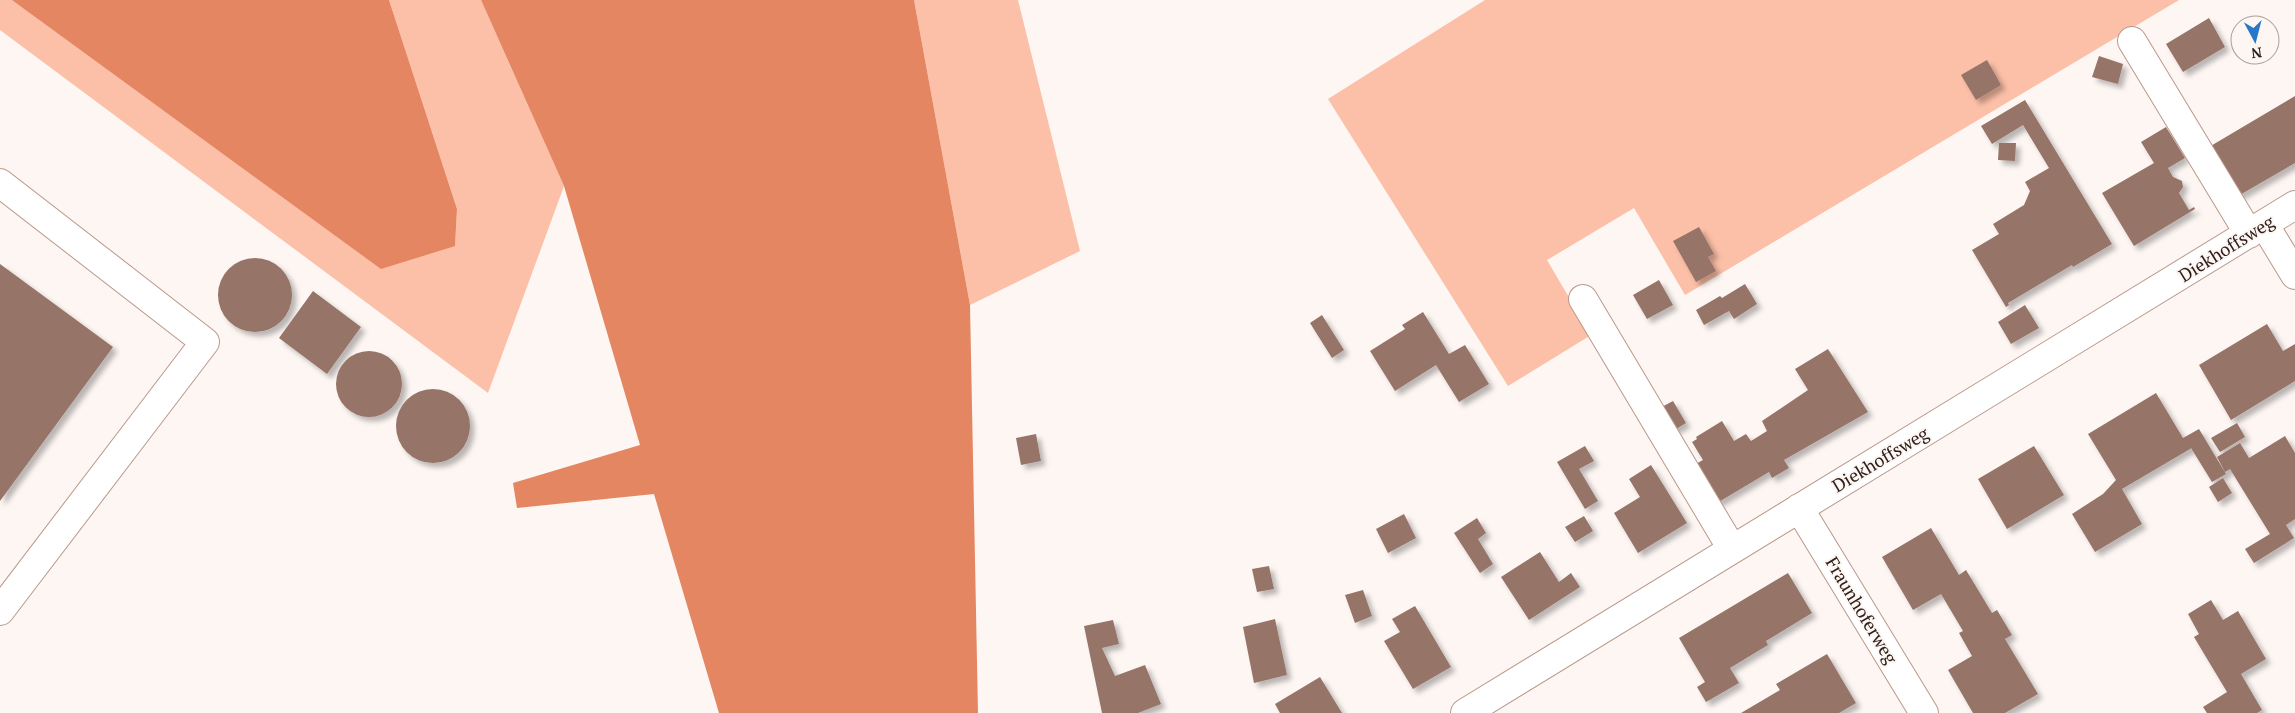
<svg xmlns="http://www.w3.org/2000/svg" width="2295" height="713" font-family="'PT Serif',serif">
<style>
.green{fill:#fcbfa7}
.water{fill:#e38661}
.building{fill:#967468;filter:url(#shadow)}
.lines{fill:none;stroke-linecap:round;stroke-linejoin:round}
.minor-casing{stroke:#bb988b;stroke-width:30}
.minor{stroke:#fff;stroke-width:28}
.labels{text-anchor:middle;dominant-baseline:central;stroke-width:4;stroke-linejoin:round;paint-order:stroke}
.street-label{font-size:18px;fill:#2e201b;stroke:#fdf6f3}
</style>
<defs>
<filter id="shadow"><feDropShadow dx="4.5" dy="4.5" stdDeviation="2.5" flood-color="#0004"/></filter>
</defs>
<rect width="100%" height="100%" fill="#fdf6f3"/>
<!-- green -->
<path class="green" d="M0,0H12L455,246L457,209L389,0H481L564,186L488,393L0,30Z
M914,0H1018L1080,251L970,305Z
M1485,0H2179L1685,295L1634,208L1547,260L1591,335L1508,386L1328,99Z"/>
<!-- water -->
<path class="water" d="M12,0H389L457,209L455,246L381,269Z
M481,0H914L970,305L978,713H719L654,494L517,508L513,483L640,445L564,186Z"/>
<!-- building -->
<path class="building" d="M2209,18L2225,47L2183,72L2166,44Z
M2099,56L2123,64L2118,84L2092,77Z
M1987,60L2001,85L1976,100L1961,75Z
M2295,96V163L2238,196L2209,147Z
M2025,100L2112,244L2073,267L2072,265L2008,303L2009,305L2006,307L1972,250L1999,234L1993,224L2024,205L2030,191L2025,182L2049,168L2023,125L1992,144L1981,126Z
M2166,127L2185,158L2168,168L2173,177L2182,181L2183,187L2179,193L2189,210L2194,207L2195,209L2134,246L2102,193L2154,163L2141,142Z
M1999,143H2016L2015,161L1998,160Z
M1699,227L1714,254L1708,257L1716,271L1696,282L1673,241Z
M218 295a37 37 0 1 1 74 0a37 37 0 1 1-74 0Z
M0,264L113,347L0,501Z
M1659,280L1673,305L1647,319L1633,295Z
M1745,284L1757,304L1734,319L1729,311L1704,325L1696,310L1720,296L1722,298Z
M313,291L361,327L327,374L279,338Z
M2025,305L2039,328L2011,344L1998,322Z
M1423,312L1449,354L1465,345L1489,384L1459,402L1436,365L1395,391L1370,351L1405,329L1402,325Z
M1322,315L1344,350L1332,358L1310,323Z
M2267,324L2283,351L2295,344V381L2231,420L2199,365Z
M1828,349L1868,412L1784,460L1789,468L1772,478L1769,472L1717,503L1694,465L1703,460L1692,442L1697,439L1696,437L1722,421L1734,441L1746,434L1751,441L1767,431L1762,421L1808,390L1795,369Z
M336 384a33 33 0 1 1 66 0a33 33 0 1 1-66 0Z
M396 426a37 37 0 1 1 74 0a37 37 0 1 1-74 0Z
M2156,393L2183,438L2199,429L2226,474L2212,482L2191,448L2190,449L2122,489L2142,524L2095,552L2072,514L2103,494L2116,480L2088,434Z
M1673,401L1686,423L1671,432L1658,409Z
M2237,423L2245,437L2220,452L2211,438Z
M1036,434L1041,461L1021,465L1016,438Z
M2285,436L2295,453V519L2286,525L2294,538L2254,563L2245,549L2270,534L2230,469L2225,472L2217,457L2240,443L2249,458Z
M1585,446L1594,461L1579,469L1598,501L1585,509L1557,462Z
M2034,446L2064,495L2007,529L1978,479Z
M1651,465L1687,523L1638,553L1614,513L1640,497L1629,479Z
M2223,478L2232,493L2218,502L2209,487Z
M1404,514L1416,538L1388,553L1376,529Z
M1584,516L1593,531L1575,542L1565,527Z
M1477,518L1486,533L1478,539L1493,564L1480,573L1454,533Z
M1931,528L1959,575L1966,570L1992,613L1997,610L2012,635L2005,639L2038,694L2005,713H1973L1948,670L1972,656L1959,633L1963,631L1941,594L1913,610L1882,557Z
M1540,552L1559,582L1571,573L1580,587L1529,620L1501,577Z
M1269,566L1274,589L1257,592L1252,569Z
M1788,573L1812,613L1766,641L1768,645L1730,668L1739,683L1706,702L1697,687L1705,682L1679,638Z
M1363,590L1372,616L1355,623L1345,595Z
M2211,600L2223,620L2238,611L2266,659L2241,674L2262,710L2257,713H2207L2203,707L2227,692L2194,637L2199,634L2188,614Z
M1415,606L1451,667L1413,689L1384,641L1400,632L1392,619Z
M1275,619L1287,675L1254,683L1243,627Z
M1113,620L1119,644L1102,648L1115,676L1145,665L1161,704L1138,713H1102L1084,626Z
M1827,654L1856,703L1839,713H1741L1780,690L1776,684Z
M1320,677L1342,713H1280L1275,704Z"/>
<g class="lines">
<defs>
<path id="minor" d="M2132,41L2249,234
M0,183L205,342L0,611
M2264,224L2295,275
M1583,299L1732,549
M1799,508L1924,713
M1465,713L2295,205"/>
</defs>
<!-- minor casing -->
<use href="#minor" class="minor-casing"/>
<!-- minor -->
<use href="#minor" class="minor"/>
</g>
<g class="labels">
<!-- street labels -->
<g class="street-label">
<text transform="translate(2226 248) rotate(-32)">Diekhoffsweg</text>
<text transform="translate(1880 459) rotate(-31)">Diekhoffsweg</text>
<text transform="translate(1862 610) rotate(59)">Fraunhoferweg</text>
</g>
</g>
<!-- north arrow -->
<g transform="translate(2255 40) rotate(173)"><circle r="24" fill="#fdf6f3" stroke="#aaa09d"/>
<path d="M0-4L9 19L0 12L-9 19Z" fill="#2978c7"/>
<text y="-8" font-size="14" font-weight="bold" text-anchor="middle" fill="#2e201b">N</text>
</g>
</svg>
